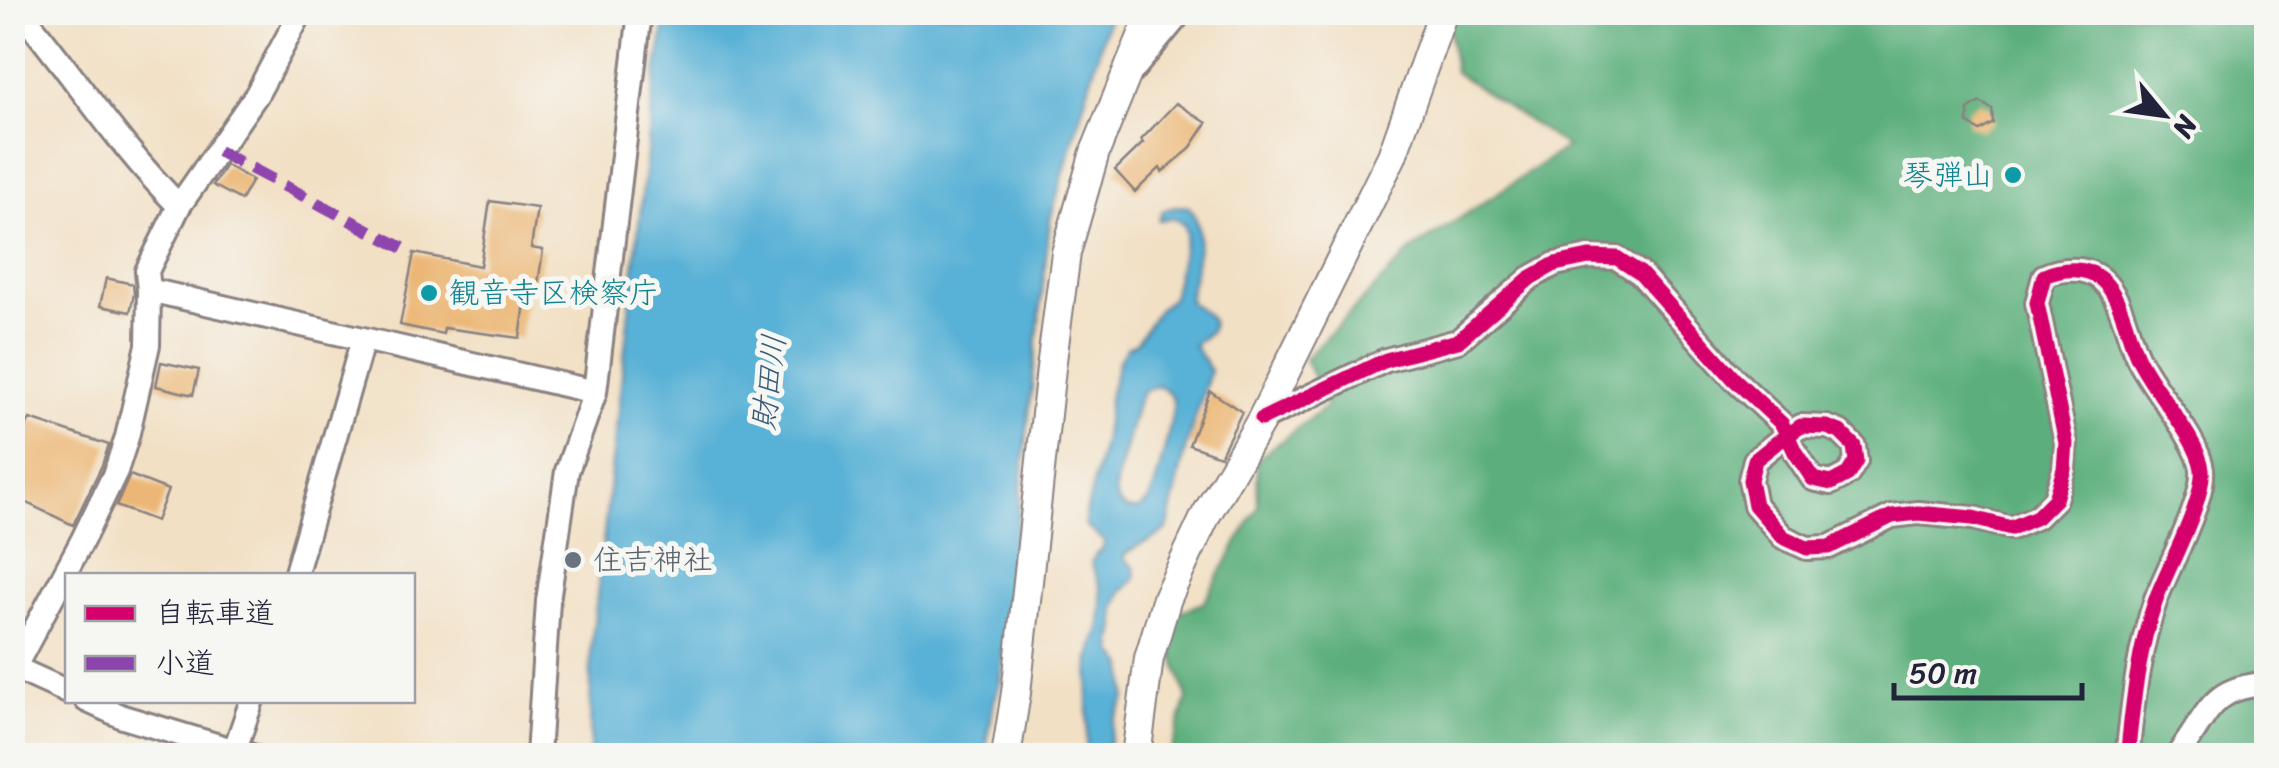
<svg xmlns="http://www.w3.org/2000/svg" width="2279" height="768" font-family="Sriracha,'Klee One',sans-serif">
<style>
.forest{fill:#5caf7c;stroke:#3f685c;stroke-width:2.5}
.water{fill:#58b1d6;stroke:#3d6a88;stroke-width:2.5;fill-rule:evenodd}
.building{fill:#ecb776}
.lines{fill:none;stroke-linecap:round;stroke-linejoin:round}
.minor-casing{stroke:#8a8180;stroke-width:28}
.tertiary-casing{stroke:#8a8180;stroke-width:32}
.minor{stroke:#fff;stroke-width:22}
.tertiary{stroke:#fff;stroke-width:28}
.quiet{stroke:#8e44ad;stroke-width:12;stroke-dasharray:25 12;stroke-linecap:butt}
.cycleway-casing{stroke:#f6f6f2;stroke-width:21}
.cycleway{stroke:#d6006c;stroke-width:15}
.culture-dot{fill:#0f9aa8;stroke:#f6f6f2;stroke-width:4}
.worship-dot{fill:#6b7280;stroke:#f6f6f2;stroke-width:4}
.labels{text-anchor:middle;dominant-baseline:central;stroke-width:10;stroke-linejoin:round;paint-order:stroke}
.culture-label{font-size:30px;fill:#0d838f;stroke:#f6f6f2;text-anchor:end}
.worship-label{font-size:30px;fill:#5b616d;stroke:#f6f6f2;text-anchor:start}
.water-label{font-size:32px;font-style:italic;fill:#385b79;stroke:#f6f6f2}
</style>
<rect width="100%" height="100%" fill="#f6f6f2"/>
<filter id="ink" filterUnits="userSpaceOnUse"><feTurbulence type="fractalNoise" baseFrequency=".01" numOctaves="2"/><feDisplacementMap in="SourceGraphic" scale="20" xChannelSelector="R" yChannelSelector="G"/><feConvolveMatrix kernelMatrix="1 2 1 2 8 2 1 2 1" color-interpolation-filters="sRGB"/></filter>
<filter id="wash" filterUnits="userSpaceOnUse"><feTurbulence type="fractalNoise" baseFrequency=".0048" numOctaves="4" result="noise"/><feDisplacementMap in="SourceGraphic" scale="40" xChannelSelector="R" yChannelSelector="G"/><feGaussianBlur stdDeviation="2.25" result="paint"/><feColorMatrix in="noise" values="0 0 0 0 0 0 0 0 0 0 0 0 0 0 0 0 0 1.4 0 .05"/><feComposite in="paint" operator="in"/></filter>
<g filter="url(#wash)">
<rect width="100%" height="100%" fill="#f2e0c5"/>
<!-- forest -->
<path class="forest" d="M1453,13H2266V755H1170L1187,698L1169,642L1177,613L1203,603L1258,507L1257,459L1327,406L1305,359L1412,250L1567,147L1455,72L1448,23Z"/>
<!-- water -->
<path class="water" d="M667,13H1110L1050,220L1000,683L994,701L985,755H590L591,649L656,73Z
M1178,206L1189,207C1210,230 1191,275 1189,302C1199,308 1222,320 1207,334C1203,338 1198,341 1194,345C1198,355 1208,362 1210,372L1186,447L1167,530C1155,540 1139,543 1125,554L1124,559L1134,567L1136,574L1134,581L1122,591L1115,609L1116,627L1113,643L1115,654L1125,665L1126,698L1114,721L1106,755H1086L1090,660L1101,624L1102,605L1100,586L1091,563L1096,554L1103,549L1104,541L1086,526L1085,518L1103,443L1110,393L1119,360L1127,347L1136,343L1158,310L1172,298L1186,234L1184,225L1173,218L1159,220L1162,211ZM1157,386C1165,389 1171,392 1173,401C1175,412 1155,493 1148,501C1134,519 1111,507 1116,483L1138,400L1144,391Z"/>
<g id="blocks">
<!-- building -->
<path class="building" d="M1980,102L1992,109L1993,123L1980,131L1968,124V110Z
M1176,103L1207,123L1189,150L1162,172L1160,168L1135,192L1115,170L1143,143L1141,140Z
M226,165L252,180L241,200L213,185Z
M490,201L537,208L531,248L543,250L537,291L527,289L520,338L444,328L443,334L400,325L414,253L480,266Z
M106,278L133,284L134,294L130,312L100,306Z
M161,362L199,370L193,395L156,386Z
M1210,391L1242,412L1220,456L1189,445Z
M30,419L109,445L102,465L73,525L12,496V451Z
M130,475L168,490L156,521L116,506Z"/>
</g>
</g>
<g filter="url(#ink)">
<use href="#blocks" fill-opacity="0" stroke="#8a8180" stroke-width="2.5"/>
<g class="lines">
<defs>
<path id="minor" d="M21,12C74,76 120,147 179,206
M1132,71L1181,12
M149,290L595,392
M1262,419L1386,360L1458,341L1530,278L1555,264L1589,257L1617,258L1640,273L1734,379L1782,424
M1795,452L1813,479L1831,483L1848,474L1856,461L1854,446L1840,432L1827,427L1801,426L1775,444L1755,460L1750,480L1755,505L1783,537L1807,548L1829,547L1892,516L1918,513L1973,518L2011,528L2037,517L2055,499L2064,469L2066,443L2037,303L2044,276C2062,268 2087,266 2102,280C2122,298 2126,332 2137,356C2151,388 2198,438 2202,469C2205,500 2168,567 2156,599C2139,648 2133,699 2128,750L2133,756
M295,576L363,339
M15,668L68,692
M12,672L82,541L116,471L127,437L148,345L149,290L147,271L179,206L257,94L301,12
M86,700L123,717L252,756
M235,749L252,700
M538,756L548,601L567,471L595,392L640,12
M2177,756C2208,717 2208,687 2266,684"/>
<path id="tertiary" d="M1006,756L1016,693L1051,368L1066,253L1095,152L1152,12
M1136,756L1149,658L1167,598L1206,515L1262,419L1392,156L1443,12"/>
</defs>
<!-- minor casing -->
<use href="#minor" class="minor-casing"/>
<!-- tertiary casing -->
<use href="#tertiary" class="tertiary-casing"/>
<!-- minor -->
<use href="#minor" class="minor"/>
<!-- tertiary -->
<use href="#tertiary" class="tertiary"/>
<!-- quiet -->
<path class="quiet" d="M218,151L403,248"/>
<defs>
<path id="cycleway" d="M1262,419L1386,360L1458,341L1530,278L1555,264L1589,257L1617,258L1640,273L1734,379L1782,424L1795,452L1813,479L1831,483L1848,474L1856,461L1854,446L1840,432L1827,427L1801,426L1775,444L1755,460L1750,480L1755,505L1783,537L1807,548L1829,547L1892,516L1918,513L1973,518L2011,528L2037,517L2055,499L2064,469L2066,443L2037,303L2044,276C2062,268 2087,266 2102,280C2122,298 2126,332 2137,356C2151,388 2198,438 2202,469C2205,500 2168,567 2156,599C2139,648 2133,699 2128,750L2133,756"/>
</defs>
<!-- cycleway casing -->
<use href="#cycleway" class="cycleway-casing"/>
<!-- cycleway -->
<use href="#cycleway" class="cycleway"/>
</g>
</g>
<!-- markers -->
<g class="culture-dot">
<circle cx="2013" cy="175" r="10"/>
<circle cx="429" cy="293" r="10"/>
</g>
<circle class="worship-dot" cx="573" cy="560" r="10"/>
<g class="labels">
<!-- culture labels -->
<g class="culture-label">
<text x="1993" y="175">琴弾山</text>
<text x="449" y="293" text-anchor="start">観音寺区検察庁</text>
</g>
<!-- worship labels -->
<g class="worship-label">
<text x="593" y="560">住吉神社</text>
</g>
<!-- water labels -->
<g class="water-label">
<text transform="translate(769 382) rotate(-83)">財田川</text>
</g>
</g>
<!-- margin -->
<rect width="2279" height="768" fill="none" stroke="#f6f6f2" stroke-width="50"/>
<!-- legend -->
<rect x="65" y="573" width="350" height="130" fill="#f6f6f2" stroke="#a1a1a9" stroke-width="2.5"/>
<rect x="85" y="606" width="50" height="15" fill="#d6006c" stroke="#a1a1a9" stroke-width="2.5"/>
<text x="155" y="623" font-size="30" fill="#22223b">自転車道</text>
<rect x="85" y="656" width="50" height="15" fill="#8e44ad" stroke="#a1a1a9" stroke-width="2.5"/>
<text x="155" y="673" font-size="30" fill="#22223b">小道</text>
<!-- north arrow -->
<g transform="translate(2164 115) rotate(119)" stroke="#f6f6f2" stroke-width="8" paint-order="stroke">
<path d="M0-8L18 38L0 25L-18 38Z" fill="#22223b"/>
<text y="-15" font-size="28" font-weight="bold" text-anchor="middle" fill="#22223b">N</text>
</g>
<!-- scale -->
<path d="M1894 683v15h188v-15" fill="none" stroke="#22223b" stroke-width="5"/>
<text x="1909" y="683" font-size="30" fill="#22223b" stroke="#f6f6f2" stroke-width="8" paint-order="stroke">50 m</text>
</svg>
